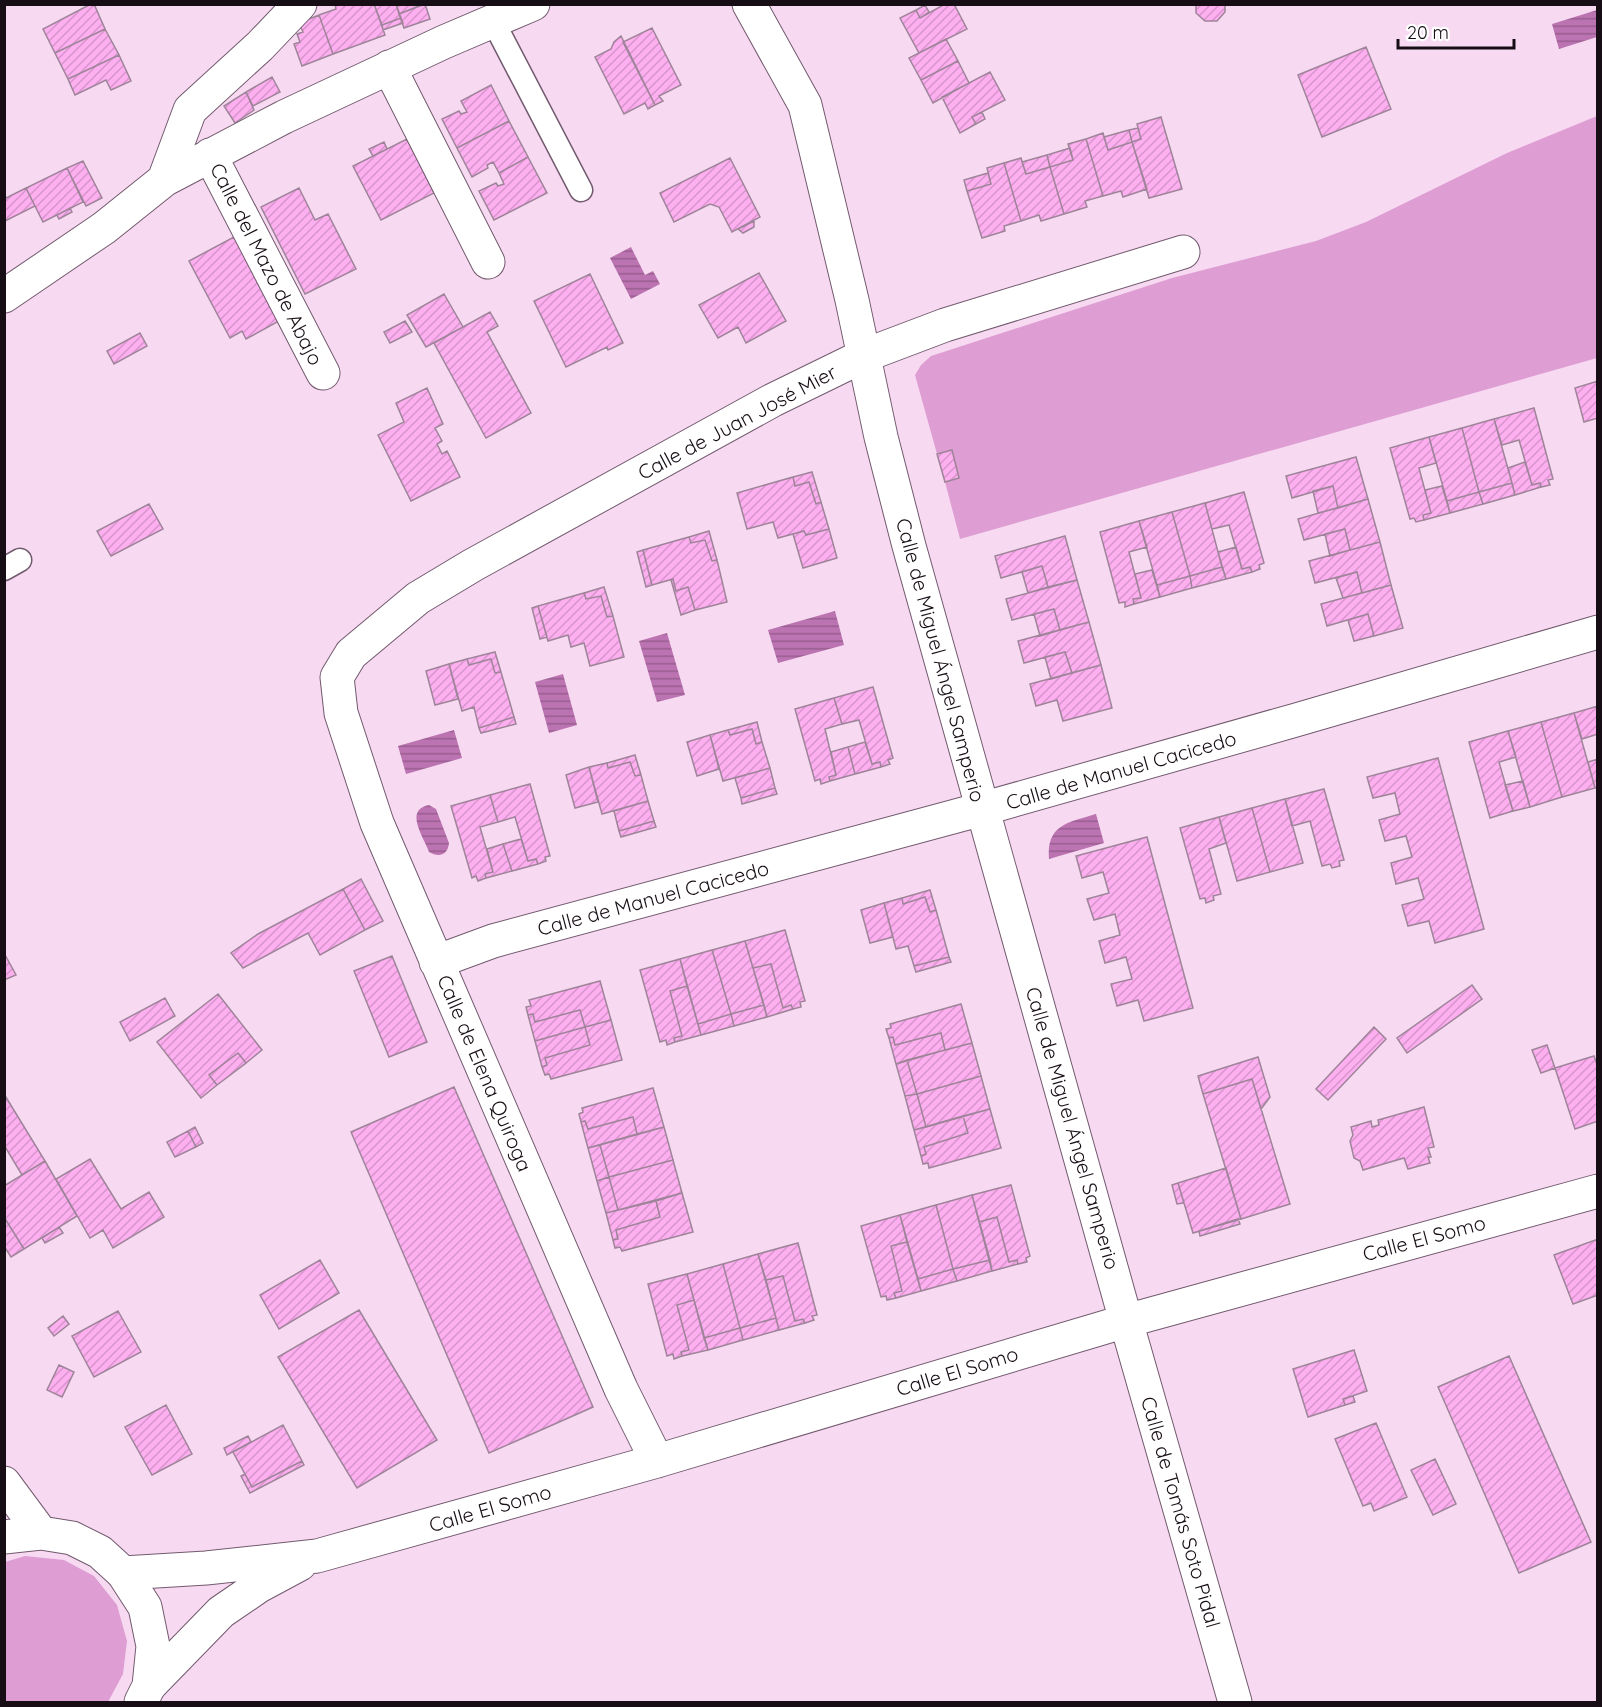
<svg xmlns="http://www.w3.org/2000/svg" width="1602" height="1707" font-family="Quicksand,sans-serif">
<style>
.green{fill:#de9ed3}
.water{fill:url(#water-rules)}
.building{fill:url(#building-hatch);stroke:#9e8499;stroke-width:1.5}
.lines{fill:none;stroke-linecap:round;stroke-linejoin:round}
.service-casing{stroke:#725a6e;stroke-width:25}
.minor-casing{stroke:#725a6e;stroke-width:35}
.primary-casing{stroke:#725a6e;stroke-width:35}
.service{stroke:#fff;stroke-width:22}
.minor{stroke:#fff;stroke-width:33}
.primary{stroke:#fff;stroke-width:33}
.labels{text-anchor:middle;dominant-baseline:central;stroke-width:4.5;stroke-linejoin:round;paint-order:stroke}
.street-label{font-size:20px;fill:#170d15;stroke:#fff}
</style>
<defs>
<pattern id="water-rules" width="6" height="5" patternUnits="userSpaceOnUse" patternTransform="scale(1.5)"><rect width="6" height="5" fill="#bc73b1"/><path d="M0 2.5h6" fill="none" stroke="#985d8f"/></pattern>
<pattern id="building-hatch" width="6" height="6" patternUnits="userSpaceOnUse" patternTransform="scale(1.5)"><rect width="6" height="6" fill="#fdaff0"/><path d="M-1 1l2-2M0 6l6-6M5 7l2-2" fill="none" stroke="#d895cd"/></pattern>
</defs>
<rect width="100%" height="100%" fill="#f7daf2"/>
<!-- green -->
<path class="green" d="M1597,116V358L960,539L945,482L959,478L952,451L937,454L915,375L921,365L931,356L1172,278L1316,241L1366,222L1507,153Z
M25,1556L64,1560L94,1576L117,1605L127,1641L123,1674L108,1702H5V1562Z"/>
<!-- water -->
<path class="water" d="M1597,10V37L1559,49L1552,24Z
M631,247L645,275L653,271L660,284L631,299L610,258Z
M835,611L844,645L778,663L768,630Z
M667,633L685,695L657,702L639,641Z
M563,674L577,725L549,733L535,682Z
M454,730L462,758L406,774L398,746Z
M429,805L436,809L449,843C448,855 439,858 429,852C423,836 404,810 429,805Z
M1096,814L1104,843L1049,859C1046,824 1070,822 1096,814Z"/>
<!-- building -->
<path class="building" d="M91,4H94L105,29L55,53L43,29Z
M335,4H374L385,35L333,54L319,15L336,9Z
M374,4H396L401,18L382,25Z
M396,4H424L399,14Z
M425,4L430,19L404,28L399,14Z
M945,4H954L967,29L919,53L900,18L916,10L920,18Z
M1196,4H1225V12L1217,21H1205L1196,13Z
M925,5L929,12L920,18L916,10Z
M319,15L333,54L302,66L294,44L300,42L297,34L303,32L299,23Z
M401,18L403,23L383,30L382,25Z
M652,28L681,85L659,96L663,101L655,105L623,42Z
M105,29L119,55L68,79L55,53Z
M621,36L655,105L648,109L645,103L624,114L595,57L611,49L614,42Z
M946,39L958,61L921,80L909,58Z
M1366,47L1391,109L1322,137L1298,75Z
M119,55L131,81L111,90L106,80L75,95L68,79Z
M958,61L969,83L933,103L921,80Z
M990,72L1005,100L972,117L976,124L960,133L942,97Z
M272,77L280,92L253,106L246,92Z
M491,85L509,121L457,148L442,119L459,111L461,114L467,112L461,101Z
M246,92L254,110L235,123L224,106Z
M982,112L985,119L976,124L972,117Z
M1161,117L1182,189L1149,198L1132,142L1141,139L1137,124Z
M509,121L528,157L499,173L493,162L487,165L488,168L472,177L457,148Z
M1138,128L1141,139L1132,142L1129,130Z
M1129,130L1132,142L1108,150L1104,137Z
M1103,133L1108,150L1132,142L1147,189L1123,197L1121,191L1103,196L1086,139Z
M407,139L434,193L381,220L353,166Z
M1086,139L1103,196L1085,201L1087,207L1064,214L1050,167L1073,160L1068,144Z
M384,142L387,149L373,156L369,149Z
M1070,148L1073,160L1050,167L1047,155Z
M1047,155L1050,167L1026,174L1022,162Z
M528,157L547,193L494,220L479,191L496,183L498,186L504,184L499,173Z
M730,158L760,217L732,232L719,207L710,204L674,222L660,193Z
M1021,158L1026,174L1050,167L1064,214L1041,221L1039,215L1021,221L1004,163Z
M83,161L102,198L86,206L67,168Z
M1004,163L1021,221L1004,226L1005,231L982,238L967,191L991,184L987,168Z
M67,168L83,202L43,222L26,188Z
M988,173L991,184L967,191L964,180Z
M26,188L35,206L5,221L4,199Z
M299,188L315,220L328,214L356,269L305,294L261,207Z
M70,208L72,212L59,219L57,215Z
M754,221V227L743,233L738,229Z
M234,237L279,321L246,339L242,331L230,338L189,261Z
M759,273L786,321L746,343L738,327L718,338L699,305Z
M590,274L623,343L608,350L607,347L566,367L534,301Z
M444,294L463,327L426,347L407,315Z
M490,312L498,326L487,332L531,413L486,438L434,343Z
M405,321L412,332L390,343L384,332Z
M140,333L147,346L114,364L107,351Z
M1598,381V418L1584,422L1575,388Z
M427,388L443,424L435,428L442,441L437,444L442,454L447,451L460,477L411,501L378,435L404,422L396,403Z
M1534,408L1553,479L1548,480L1550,485L1541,487L1540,483L1532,485L1519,440L1502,445L1494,419Z
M1494,419L1512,483L1479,492L1462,428Z
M1462,428L1479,492L1447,501L1429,437Z
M1429,437L1436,463L1419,468L1431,513L1423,515L1424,520L1416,522L1414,518L1410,519L1390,448Z
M952,450L959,478L945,482L937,454Z
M1356,457L1368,499L1338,508L1333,486L1292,498L1286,476Z
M1525,462L1532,485L1540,483L1541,487L1515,495L1508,468Z
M812,472L821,502L816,504L809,482L795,486L793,477Z
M793,477L795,486L809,482L816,504L821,502L829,529L806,535L804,531L778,538L773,522L747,529L737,493Z
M1512,483L1515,495L1483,504L1479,492Z
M1333,486L1338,508L1318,513L1313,491Z
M1442,486L1450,513L1424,520L1423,515L1431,513L1425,490Z
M1244,492L1264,563L1259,565L1260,569L1252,572L1250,567L1242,569L1229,525L1212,529L1205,503Z
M1479,492L1483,504L1450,513L1447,501Z
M1368,499L1380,542L1350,550L1345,529L1304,540L1298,519Z
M1205,503L1222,567L1190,576L1172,512Z
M149,504L163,529L111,556L97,531Z
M1172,512L1190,576L1157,585L1139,521Z
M1139,521L1147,547L1129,552L1141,598L1133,599L1134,604L1125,607V602L1119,603L1100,532Z
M829,529L837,558L803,568L793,534L804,531L806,535Z
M1345,529L1350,550L1330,556L1325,534Z
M709,531L717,560L712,561L705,540L691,543L689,537Z
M1065,536L1077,580L1048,587L1042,566L1001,578L995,556Z
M689,537L691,543L705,540L712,561L717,560L727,602L695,610L688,587L676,591L673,579L652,585L643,550Z
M1380,542L1391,585L1362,593L1357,572L1315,583L1309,561Z
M1236,547L1242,569L1250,567L1252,572L1226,579L1218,552Z
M643,550L652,585L646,587L637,552Z
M1042,566L1048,587L1028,593L1022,572Z
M1222,567L1226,579L1192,588L1190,576Z
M1152,570L1160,597L1134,604L1133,599L1141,598L1135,574Z
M1357,572L1362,593L1343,598L1336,578Z
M1190,576L1192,588L1160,597L1157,585Z
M673,579L676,591L688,587L695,610L681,615L671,580Z
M1077,580L1089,622L1060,630L1054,609L1012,620L1006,599Z
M1391,585L1403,628L1374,636L1368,614L1327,626L1321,604Z
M604,587L613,616L607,617L601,596L586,599L584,593Z
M584,593L586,599L601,596L607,617L613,616L624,657L590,666L584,643L571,647L568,635L548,641L538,606Z
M538,606L547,637L540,639L532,608Z
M1054,609L1060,630L1040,636L1034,614Z
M1368,614L1374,636L1354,641L1348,620Z
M1089,622L1101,665L1072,673L1065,652L1024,663L1018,641Z
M495,652L501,672L495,673L491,659L469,665L467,659Z
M1065,652L1072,673L1051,679L1045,657Z
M467,659L469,665L491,659L495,673L501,672L514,717L479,728L474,707L462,711L449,664Z
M449,664L458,699L435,705L426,671Z
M1101,665L1112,708L1063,721L1057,700L1036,706L1030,684Z
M873,687L893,758L888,760L890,764L881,767L880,762L872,764L859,720L842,724L834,698Z
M834,698L842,724L825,729L836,775L829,777L830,781L821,784L820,779L815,781L795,709Z
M1598,706V734L1582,739L1574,713Z
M1574,713L1595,788L1562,797L1541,722Z
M514,717L516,724L481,733L479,728Z
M757,722L762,742L756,744L752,729L730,735L728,730Z
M1541,722L1562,797L1530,807L1508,731Z
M752,729L756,744L762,742L770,768L723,781L710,735L728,730L730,735Z
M1508,731L1516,757L1499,762L1513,811L1490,818L1469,742Z
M710,735L719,769L697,776L687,742Z
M865,742L872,764L880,762L881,767L855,774L848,747Z
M848,747L855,774L830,781L829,777L836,775L831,752Z
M635,755L641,775L635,776L630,762L608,768L607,763Z
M1438,758L1484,929L1435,943L1429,921L1408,926L1402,905L1424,899L1418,878L1396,884L1391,863L1412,857L1406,836L1385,841L1379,820L1400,814L1395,793L1373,798L1367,777Z
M1598,759V787L1595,788L1588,762Z
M630,762L635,776L641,775L648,801L602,814L589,767L607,763L608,768Z
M589,767L598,802L575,808L566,775Z
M770,768L775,788L741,798L735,778Z
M1523,781L1530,807L1513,811L1505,785Z
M530,784L550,856L545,857L546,861L538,864L536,859L528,861L515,817L498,822L490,795Z
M775,788L777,794L742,804L741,798Z
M1324,789L1344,860L1339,861L1340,866L1332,868L1330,864L1322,866L1310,821L1292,826L1285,799Z
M490,795L498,822L480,827L493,872L485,874L486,878L478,881L476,876L472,878L451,806Z
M1285,799L1303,863L1270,872L1252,808Z
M648,801L654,821L619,831L614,811Z
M1252,808L1270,872L1237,881L1219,817Z
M1219,817L1226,843L1209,849L1221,894L1213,896L1214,900L1206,903L1205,898L1200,899L1180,828Z
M654,821L656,827L621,837L619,831Z
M1147,837L1193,1008L1144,1021L1138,1000L1117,1006L1111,984L1132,979L1126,957L1105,963L1099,941L1120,935L1115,914L1094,920L1087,899L1109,893L1103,872L1082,878L1076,856Z
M521,839L528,861L536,859L538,864L512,871L503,844Z
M503,844L512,871L486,878L485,874L493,872L487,849Z
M361,879L383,921L365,930L343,889Z
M343,889L365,930L320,955L308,933L243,968L231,953L258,934Z
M930,890L936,910L930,912L925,897L903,904L902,898Z
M925,897L930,912L936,910L949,957L914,966L908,946L896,949L884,903L902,898L903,904Z
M884,903L893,937L870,943L861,910Z
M785,930L805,1001L800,1002L801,1007L793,1009L791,1005L783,1008L771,964L753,968L745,941Z
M745,941L764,1005L731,1014L712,950Z
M712,950L731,1014L698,1024L680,959Z
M4,953L16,975L4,980Z
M392,956L427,1042L389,1057L354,971Z
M949,957L951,962L916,972L914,966Z
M680,959L687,986L670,991L682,1036L674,1038L675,1042L667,1045L666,1040L660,1042L640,970Z
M771,964L783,1008L791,1005L793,1009L767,1017L753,968Z
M600,981L611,1020L585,1027L580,1010L535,1022L533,1014L528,1015L526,1007L531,1006L529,1000Z
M1472,985L1482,999L1407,1053L1397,1038Z
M687,986L701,1035L675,1042L674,1038L682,1036L670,991Z
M218,994L262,1050L246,1063L238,1053L209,1075L217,1085L201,1098L157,1042Z
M165,998L175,1016L130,1041L120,1022Z
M961,1004L972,1043L945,1050L941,1033L895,1045L893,1037L889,1038L886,1029L891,1028L890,1024Z
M764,1005L767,1017L734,1026L731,1014Z
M580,1010L585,1027L535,1041L528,1015L533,1014L535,1022Z
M731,1014L734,1026L701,1035L698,1024Z
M611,1020L622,1060L551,1079L549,1074L545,1075L542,1067L547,1065L545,1058L590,1045L585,1027Z
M585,1027L590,1045L545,1058L547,1065L542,1067L535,1041Z
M1374,1027L1386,1039L1328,1100L1316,1089Z
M941,1033L945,1050L896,1064L889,1038L893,1037L895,1045Z
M972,1043L981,1076L917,1094L907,1060Z
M1547,1045L1555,1068L1541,1073L1532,1050Z
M238,1053L246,1063L217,1085L209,1075Z
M1594,1056L1598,1067V1121L1575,1129L1555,1068Z
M1258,1057L1270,1097L1261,1109L1252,1079L1203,1094L1198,1076Z
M907,1060L917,1094L905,1096L896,1064Z
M981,1076L990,1109L926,1127L917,1094Z
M1252,1079L1290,1204L1241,1219L1203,1094Z
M454,1087L593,1407L489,1453L351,1132Z
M653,1088L664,1127L637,1134L633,1117L588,1129L585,1121L581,1122L579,1114L583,1112L582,1108Z
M4,1094L45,1161L22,1175L4,1145Z
M917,1094L926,1127L914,1130L905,1096Z
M1424,1107L1434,1147L1428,1148L1431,1157H1428L1430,1163L1408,1169L1404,1158L1363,1170L1360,1161L1354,1158L1350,1141L1353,1135L1351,1127L1371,1121L1372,1127L1379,1125L1378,1120Z
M990,1109L1001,1148L929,1168L928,1163L923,1164L921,1156L926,1154L924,1147L968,1133L963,1116Z
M963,1116L968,1133L924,1147L926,1154L921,1156L914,1130Z
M633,1117L637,1134L588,1148L581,1122L585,1121L588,1129Z
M195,1127L203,1143L196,1147L188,1131Z
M664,1127L673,1160L609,1177L600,1145Z
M188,1131L196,1147L175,1157L167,1142Z
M600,1145L609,1177L597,1181L588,1148Z
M90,1159L121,1209L149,1192L164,1217L113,1248L103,1230L90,1238L56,1179Z
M673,1160L682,1193L618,1210L609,1177Z
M45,1161L77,1216L24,1249L4,1217V1186Z
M1226,1168L1241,1219L1193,1233L1178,1183Z
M609,1177L618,1210L606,1213L597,1181Z
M1178,1183L1184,1203L1177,1204L1172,1185Z
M1011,1185L1030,1256L1026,1258L1027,1262L1018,1264L1017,1260L1009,1262L997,1217L979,1222L972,1195Z
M682,1193L693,1232L622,1251L620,1247L615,1248L613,1240L618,1239L616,1230L660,1217L656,1201Z
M972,1195L990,1260L953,1269L936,1205Z
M656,1201L660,1217L616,1230L618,1239L613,1240L606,1213Z
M936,1205L953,1269L918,1279L900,1215Z
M900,1215L907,1242L891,1246L902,1291L894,1293L896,1298L887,1300L886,1296L881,1297L861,1226Z
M4,1217L24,1249L11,1257L4,1246Z
M997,1217L1009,1262L1017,1260L1018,1264L992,1271L979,1222Z
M1238,1219L1240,1224L1200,1236L1199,1231Z
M59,1227L63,1233L45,1243L42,1238Z
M1598,1239V1295L1573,1304L1554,1255Z
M907,1242L921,1291L896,1298L894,1293L902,1291L891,1246Z
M798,1243L817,1315L812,1316L814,1320L805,1323L803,1319L795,1321L783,1276L766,1280L758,1254Z
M758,1254L776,1318L740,1328L723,1264Z
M320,1260L339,1293L279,1329L260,1295Z
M990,1260L992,1271L957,1281L953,1269Z
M723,1264L740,1328L704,1338L687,1274Z
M953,1269L957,1281L921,1291L918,1279Z
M687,1274L694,1300L677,1305L689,1350L681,1352L682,1356L674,1359L673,1354L667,1356L648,1284Z
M783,1276L795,1321L803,1319L805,1323L779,1330L766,1280Z
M694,1300L708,1350L682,1356L681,1352L689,1350L677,1305Z
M359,1310L437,1440L357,1488L278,1357Z
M118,1311L141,1352L94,1377L72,1336Z
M63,1316L69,1324L54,1336L48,1328Z
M776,1318L779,1330L743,1340L740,1328Z
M740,1328L743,1340L708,1350L704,1338Z
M1354,1350L1367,1391L1343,1399L1345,1405L1308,1417L1293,1369Z
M1509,1356L1591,1542L1519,1573L1438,1387Z
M59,1365L74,1372L62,1397L47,1390Z
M1353,1396L1355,1402L1345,1405L1343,1399Z
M166,1405L192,1454L152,1475L125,1427Z
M1376,1423L1407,1497L1374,1511L1371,1503L1363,1506L1335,1439Z
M283,1425L302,1461L252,1487L233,1452Z
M248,1436L251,1442L227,1455L224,1448Z
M1435,1459L1456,1504L1433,1515L1411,1470Z
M302,1461L304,1465L250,1493L241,1476L245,1474L252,1487Z"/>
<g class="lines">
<defs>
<path id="service" d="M493,21L581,190
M4,569L20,560"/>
<path id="minor" d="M749,4L805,105L852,300L881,437L909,546L1126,1321L1235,1702
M389,67L488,262
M210,155L323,373
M164,180L190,110L260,46L300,4
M4,296L104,228L164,180L284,117L444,42L533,4
M436,962L493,941L982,809L1296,720L1598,632
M657,1461L621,1389L377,823L341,713L337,677L351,654L418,598L473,565L773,400L863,356L945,325L1183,252
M123,1573L206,1568L317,1556L657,1461L1126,1321L1598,1191
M149,1686L221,1612L259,1586L300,1564"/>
<path id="primary" d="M4,1483L41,1533
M4,1537L41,1533L72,1538L100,1552L123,1573L145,1607L153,1646L149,1686L141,1702"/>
</defs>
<!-- service casing -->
<use href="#service" class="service-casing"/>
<!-- minor casing -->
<use href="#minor" class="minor-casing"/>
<!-- primary casing -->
<use href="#primary" class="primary-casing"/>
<!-- service -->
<use href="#service" class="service"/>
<!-- minor -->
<use href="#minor" class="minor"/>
<!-- primary -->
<use href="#primary" class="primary"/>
</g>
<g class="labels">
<!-- street labels -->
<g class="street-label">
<text transform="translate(267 264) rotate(63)">Calle del Mazo de Abajo</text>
<text transform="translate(737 422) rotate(-28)">Calle de Juan José Mier</text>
<text transform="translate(941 660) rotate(75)">Calle de Miguel Ángel Samperio</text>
<text transform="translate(1121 770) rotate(-16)">Calle de Manuel Cacicedo</text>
<text transform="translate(653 898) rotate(-15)">Calle de Manuel Cacicedo</text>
<text transform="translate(485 1073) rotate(67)">Calle de Elena Quiroga</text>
<text transform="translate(1073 1128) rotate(74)">Calle de Miguel Ángel Samperio</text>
<text transform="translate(1424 1238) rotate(-15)">Calle El Somo</text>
<text transform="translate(957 1371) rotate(-17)">Calle El Somo</text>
<text transform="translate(490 1508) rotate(-16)">Calle El Somo</text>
<text transform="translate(1181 1512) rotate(74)">Calle de Tomás Soto Pidal</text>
</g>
</g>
<!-- border -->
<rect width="1602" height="1707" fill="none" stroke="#170d15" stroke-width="12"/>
<!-- scale -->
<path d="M1398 39v9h116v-9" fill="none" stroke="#170d15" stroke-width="3"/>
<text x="1407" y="39" font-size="18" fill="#170d15" stroke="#ffffff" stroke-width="4.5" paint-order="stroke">20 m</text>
</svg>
